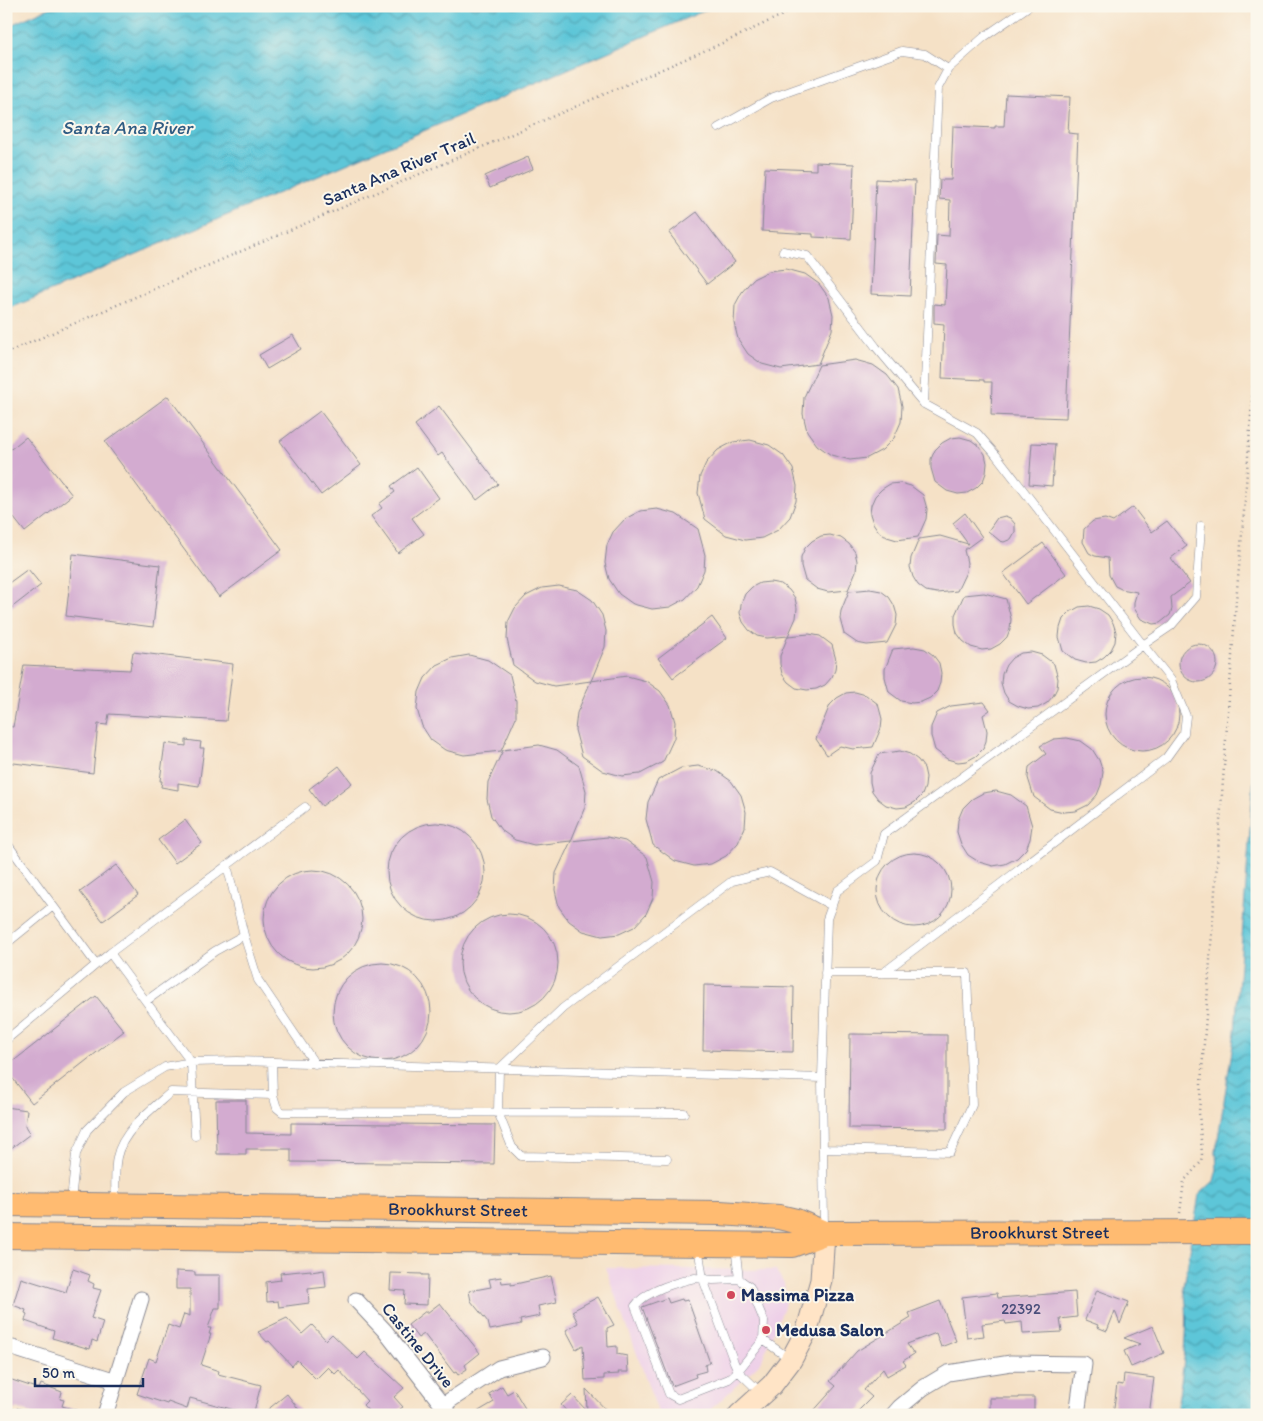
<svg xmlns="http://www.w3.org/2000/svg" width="1263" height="1421" font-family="Itim,sans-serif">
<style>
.built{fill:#eed0e8}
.water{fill:url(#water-waves);stroke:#3c7a9b}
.building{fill:#d3abd0}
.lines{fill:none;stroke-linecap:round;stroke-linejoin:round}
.lane-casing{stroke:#888892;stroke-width:9}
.street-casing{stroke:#888892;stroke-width:17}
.secondary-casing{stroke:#888892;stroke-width:23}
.primary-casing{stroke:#888892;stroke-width:26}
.path{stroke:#888892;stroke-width:2.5;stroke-dasharray:1 4;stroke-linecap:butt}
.lane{stroke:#fff;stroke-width:8}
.street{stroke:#fff;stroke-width:15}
.secondary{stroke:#ffe4c6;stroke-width:21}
.primary{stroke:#ffbb71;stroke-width:24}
.poi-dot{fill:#d1495b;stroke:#fbf7ec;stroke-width:2}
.labels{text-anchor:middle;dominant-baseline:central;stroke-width:4;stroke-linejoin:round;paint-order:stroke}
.number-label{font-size:15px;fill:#494e7a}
.street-label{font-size:18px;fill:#1b2f5e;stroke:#fbf7ec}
.poi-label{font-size:18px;font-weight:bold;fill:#1b2f5e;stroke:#fbf7ec;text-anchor:start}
.water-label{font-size:19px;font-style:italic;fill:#2f5c83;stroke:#fbf7ec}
</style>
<defs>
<pattern id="water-waves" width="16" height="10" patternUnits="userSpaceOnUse" patternTransform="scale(1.25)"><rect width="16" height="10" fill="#5dc6d8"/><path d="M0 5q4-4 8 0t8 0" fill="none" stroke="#4ca1b2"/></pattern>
</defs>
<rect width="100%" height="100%" fill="#fbf7ec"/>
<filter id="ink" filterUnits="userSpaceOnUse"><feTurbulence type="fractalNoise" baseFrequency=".02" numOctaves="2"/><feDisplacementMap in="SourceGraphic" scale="10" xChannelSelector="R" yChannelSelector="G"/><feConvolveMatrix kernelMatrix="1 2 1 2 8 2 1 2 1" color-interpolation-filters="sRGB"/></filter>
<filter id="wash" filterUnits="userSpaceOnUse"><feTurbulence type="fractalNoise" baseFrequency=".0096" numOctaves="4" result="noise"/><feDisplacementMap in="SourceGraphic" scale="20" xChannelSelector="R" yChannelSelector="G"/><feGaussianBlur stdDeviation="1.12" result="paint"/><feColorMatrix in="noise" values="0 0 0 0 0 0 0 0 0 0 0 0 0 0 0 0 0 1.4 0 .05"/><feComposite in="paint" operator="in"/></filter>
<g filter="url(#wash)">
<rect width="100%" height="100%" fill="#f5e1c6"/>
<!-- built -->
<path class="built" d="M606,1268L776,1270L784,1284L786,1296L784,1307L761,1362L719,1402L704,1415H659Z"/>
<!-- water -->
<path class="water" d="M54,6H715L6,310V27Z
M1257,736V1403L1255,1415H1176C1182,1373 1191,1329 1184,1287L1199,1195L1214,1181L1217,1169L1216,1151L1235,1032Z"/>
<g id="blocks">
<!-- building -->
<path class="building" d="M1006,94L1070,97L1068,133L1078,134L1066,418L991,415L992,382H984V380L942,378L944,324L934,323V304L945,305L947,265L936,264L937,235L949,236L950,200L939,199L940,180H951L953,126L995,128V126H1004Z
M528,157L533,169L490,188L485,176Z
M816,162L854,164L851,239L813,237V234L762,231L765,168L816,170Z
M876,179L915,181L910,296L871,294Z
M697,212L735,262L707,284L669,233Z
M786,269L805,274L819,284L829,298L833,315L832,330L818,364L781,369L762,364L748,354L738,339L734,323L735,305L742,292L753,279L769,271Z
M293,335L301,349L267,369L259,355Z
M855,360L873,365L887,375L898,389L902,406L901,422L894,438L882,450L867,458L850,460L831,455L817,445L807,431L803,414L804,397L819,365Z
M168,396L282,550L219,597L105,442Z
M439,406L498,484L477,500L442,453L438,456L415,425Z
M320,411L361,465L321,495L280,441Z
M26,437L72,495L25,532L6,508V453Z
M960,437L971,440L979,446L985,454L987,463L986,473L983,481L976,488L967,493L958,494L947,491L935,482L931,468V459L935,450L942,443L951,438Z
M750,440L769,445L783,455L793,469L797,486L796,501L790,517L778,530L762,538L745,540L726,535L705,519L698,493L700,476L706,463L718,450L733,442Z
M1032,443L1055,444L1052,486L1029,484Z
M417,467L439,498L412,518L424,534L398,553L371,516L382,508L379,504L395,492L391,486Z
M900,483L911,486L923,495L927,509L926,519L918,537L897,540L887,537L879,532L873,523L870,514L871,505L875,496L882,489L890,484Z
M1133,507L1152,532L1167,521L1187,546L1171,558L1190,583L1171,597L1172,609L1170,615L1160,623L1153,624L1141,619L1134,608V602L1137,592L1121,589L1115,586L1109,575L1108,558L1095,556L1089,553L1083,542L1084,529L1093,521L1105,519L1113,522Z
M657,509L676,514L698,529L705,555L704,570L697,586L685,599L670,607L652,609L633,604L619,594L609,579L605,563L607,545L613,532L625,519L640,511Z
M965,513L982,537L964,550L967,563L966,572L957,591L937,593L926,591L918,585L913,577L910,567L911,558L919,539L940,536L968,544L953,523Z
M1005,516L1010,518L1015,524V532L1011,539L1004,542L1000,541L988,531L997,518Z
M830,535L841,538L849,544L855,552L857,561L856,571L848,590L828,592L817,589L805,580L801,566V557L805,548L812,541L821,536Z
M1043,543L1066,574L1026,604L1003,573Z
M73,554L160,565L153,627L66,616Z
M28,569L41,585L6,612V585Z
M770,582L781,584L789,590L795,598L797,608L796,618L788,636L767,638L757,636L749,630L743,622L740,613L741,604L745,594L752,587L760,583Z
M559,586L577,590L592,600L602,615L606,631L605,647L591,681L554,686L535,681L513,665L507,639L508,622L515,608L526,596L542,588Z
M870,589L881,591L889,597L894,605L897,615L896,625L887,643L867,645L857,643L844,634L840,619L841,611L849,591Z
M984,593L1006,599L1011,619L1010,629L1007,637L1000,644L991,649L982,650L971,647L963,641L957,633L955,624V615L964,595Z
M1089,606L1099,609L1108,615L1113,623L1116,632L1115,642L1111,650L1104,657L1096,662L1086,663L1075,660L1063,651L1059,637L1060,628L1063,619L1070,612L1079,607Z
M712,617L727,638L673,678L658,658Z
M809,634L820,636L832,645L836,660L835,670L832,677L825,685L816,689L807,690L796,688L788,682L782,674L780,664V656L788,636Z
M1179 663a19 19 0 1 1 38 0a19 19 0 1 1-38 0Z
M914,647L925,649L933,655L939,663L941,673L940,683L937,691L930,698L921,702L912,703L901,701L889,692L885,677V669L893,649Z
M133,652L233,664L226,721L109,714L107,725L98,724L93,773L6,762V726L13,727L24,665L130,670Z
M1031,652L1042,655L1054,664L1058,679L1057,688L1053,696L1047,703L1038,708L1028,709L1018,706L1009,701L1004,693L1001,683L1002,674L1006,665L1012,658L1021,653Z
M469,655L488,660L510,675L516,701V717L501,751L464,755L445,750L431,740L422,726L417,709L419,692L425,678L437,665L452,658Z
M627,676L646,681L660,691L670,705L675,722L674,738L663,762L640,774L622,776L603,771L582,756L575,730L577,713L591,681Z
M1105 714a37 37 0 1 1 74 0a37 37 0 1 1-74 0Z
M855,692L866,695L878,704L882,719L881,728L873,747L853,749L840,746L827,755L816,739L830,705L837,698L846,693Z
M984,702L990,710L983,715L987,731L986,741L983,749L976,756L967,761L958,762L947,759L935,750L931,736V727L937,713L951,706Z
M1067,738L1081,741L1092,749L1099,760L1103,772L1101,785L1097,795L1088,805L1076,811L1064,812L1050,809L1034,797L1028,778L1029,767L1046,754L1040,746L1054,739Z
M186,740L201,742L200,748H204L199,786L178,783V790L161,787L162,781H160L165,743L186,746Z
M539,745L557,750L579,766L586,791L585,807L571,841L534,845L515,840L501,830L491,816L487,799L488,782L503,750Z
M900,751L910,754L918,760L924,768L926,777L925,787L922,795L915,802L906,807L897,808L886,805L878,799L872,791L870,782V773L879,754Z
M339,766L352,783L322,806L309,789Z
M698,766L717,771L731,781L741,795L746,812L745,827L738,843L726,856L711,864L694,866L675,861L653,845L646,819L648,802L658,780L681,768Z
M996,791L1011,795L1026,806L1032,826L1030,839L1026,849L1017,858L1005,864L993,866L979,862L968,855L961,844L957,832L958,820L963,808L972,799L983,793Z
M185,820L202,843L175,863L158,840Z
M387 872a49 49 0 1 1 98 0a49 49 0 1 1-98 0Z
M607,837L625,841L647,857L654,882L653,898L646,914L634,927L619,934L602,936L583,931L569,921L559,907L555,890L556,873L571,841Z
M877 890a37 37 0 1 1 74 0a37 37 0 1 1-74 0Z
M116,865L138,895L103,921L80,892Z
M264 919a49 49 0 1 1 98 0a49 49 0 1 1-98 0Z
M460 963a49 49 0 1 1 98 0a49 49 0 1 1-98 0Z
M333 1012a49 49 0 1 1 98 0a49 49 0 1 1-98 0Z
M704,985L794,987L793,1052L703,1050Z
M96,996L124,1031L32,1103L6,1070V1067Z
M850,1034L947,1035V1129L849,1128Z
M216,1100H246V1133L291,1134V1123L495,1125L494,1164L291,1162V1149H246V1154H217Z
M6,1107L27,1110L25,1126L30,1134L6,1152Z
M73,1269L90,1275L88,1281L94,1284L93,1288L101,1290L91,1318L103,1322L97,1342L92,1340L90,1349L52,1338L54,1331L25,1321L27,1314L25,1313L26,1310L13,1305L21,1278L66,1292Z
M311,1270V1272L324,1270L326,1287L308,1289L309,1303L279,1307L278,1301L267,1302L266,1282L281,1280L280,1273Z
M176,1271L195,1272V1275H220V1308H215L208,1328H211L209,1334H211L201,1365L219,1371L218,1374L261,1385L253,1415L190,1398L187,1409L168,1402L167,1404L137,1394L149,1358L156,1361L168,1325L179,1329L184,1314L190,1316V1289H176Z
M391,1273L422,1274V1275H428L427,1305L404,1304L405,1291L390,1290Z
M551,1276L557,1302L538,1306L540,1316L520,1320L521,1324L490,1330L488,1322L471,1301L469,1291L491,1287L489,1279L501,1277L502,1283L511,1282V1285Z
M1097,1290L1129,1302L1120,1324L1115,1311L1107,1331L1097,1327L1098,1325L1085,1320Z
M1075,1292L1077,1317L1060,1319L1062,1332L1023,1334L1022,1322L1006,1324L1005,1321L982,1324L984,1336L967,1338L962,1297L997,1293L998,1298Z
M598,1297L614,1325L607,1328L608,1347L617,1346V1354L627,1356L628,1372H618L619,1374L604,1375V1379L585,1380L583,1345L576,1349L566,1330L578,1323L572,1311Z
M667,1298L669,1303L682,1299L683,1301L688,1300L710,1363L705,1365L706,1371L695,1374L696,1377L672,1386L642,1307Z
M940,1301L956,1341L941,1347L936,1333L907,1344L914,1354L903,1361L906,1365L887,1376L883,1369L864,1390L872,1397L854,1415H810L836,1386L830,1381L857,1351L911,1318L909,1313Z
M440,1303L480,1353L465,1365L467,1369L458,1375L456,1372L454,1373L424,1334L418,1338L408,1325L427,1310V1313Z
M287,1318L302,1334L312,1325L326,1340L332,1334L358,1359L365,1352L404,1388L394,1397L403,1407L400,1409L405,1415L371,1414L363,1405L367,1401L339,1370L335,1374L328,1367L316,1379L297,1360L292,1366L269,1341L267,1342L258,1332Z
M1153,1326L1164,1353L1131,1367L1124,1351L1140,1344L1124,1338Z
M1124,1374L1154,1378L1149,1415H1113L1117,1384L1123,1385Z
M6,1378L39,1389L41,1384L62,1392L60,1399L64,1400L62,1406L83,1412L82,1415H38L17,1408V1410L6,1407Z
M502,1386L507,1394L514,1390L529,1415H472L494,1402L489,1394Z
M586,1389L611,1415H570L561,1405L572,1395L587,1411Z
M287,1394L303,1415H261Z
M1019,1397H1034V1415H990V1398H1019Z"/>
</g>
</g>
<g filter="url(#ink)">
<use href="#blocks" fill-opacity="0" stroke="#888892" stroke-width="1"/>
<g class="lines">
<defs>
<path id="lane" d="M718,128L771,98L902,51L925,54L948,69
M783,251L807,256L876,347L924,404L977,433L996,455L1143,645L1171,626L1196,597L1201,526
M924,404L938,88L948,69L984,37L1029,6
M6,842L96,964
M227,865L244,935L258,980L315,1064
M6,944L53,906
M110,953L191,1062L195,1136
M146,1001L215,951L244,935
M6,1040L110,953L305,807
M273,1095L277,1108L282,1112L684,1113
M823,1149L950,1152L972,1105L967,973H825
M667,1159L521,1156L512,1147L498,1112L499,1069L563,1008L732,881L770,872L832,906
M71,1201L76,1154L87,1130L124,1092L165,1067L191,1062L237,1061L822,1078
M115,1203C116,1188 114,1171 117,1157C123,1130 152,1109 171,1092L273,1095L272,1062
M824,1228L822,1078L827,919L837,891L877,861L884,834L1143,645L1171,680L1186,716L1184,733L1166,758L883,973
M698,1246L703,1279L734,1362L738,1371L761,1393
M735,1246L739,1279
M695,1278L713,1280L739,1279L750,1287L764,1321L763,1340L738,1371L729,1379L678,1399L669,1394L635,1306C646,1291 677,1282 695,1278Z
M763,1340L790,1359"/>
<path id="street" d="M356,1300L385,1331L450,1415
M6,1348H13L116,1381
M443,1405L499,1368L543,1357
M105,1415L141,1299
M893,1415L900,1407L923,1388L948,1373L1011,1363L1084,1364L1077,1415"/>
<path id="secondary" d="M739,1415L772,1385L791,1360L807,1330L821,1280L824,1233"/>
<g id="primary">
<path id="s1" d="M6,1204L720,1213L779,1217L796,1221L824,1233"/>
<path id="s2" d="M6,1236L792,1245L824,1233L1257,1232"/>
</g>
</defs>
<!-- lane casing -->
<use href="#lane" class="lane-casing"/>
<!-- street casing -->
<use href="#street" class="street-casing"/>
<!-- secondary casing -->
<use href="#secondary" class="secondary-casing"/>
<!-- primary casing -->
<use href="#primary" class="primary-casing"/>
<!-- path -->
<path class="path" d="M6,353L734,38L801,6
M1180,1213L1184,1181L1201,1162L1202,1154L1199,1112L1236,601L1245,500L1257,327"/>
<!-- lane -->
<use href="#lane" class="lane"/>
<!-- street -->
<use href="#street" class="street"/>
<!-- secondary -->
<use href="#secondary" class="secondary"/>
<!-- primary -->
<use href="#primary" class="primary"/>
</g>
</g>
<!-- markers -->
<g class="poi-dot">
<circle cx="731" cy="1295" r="5"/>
<circle cx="766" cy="1330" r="5"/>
</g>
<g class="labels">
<!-- number labels -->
<g class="number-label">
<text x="1021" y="1309">22392</text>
</g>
<!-- street labels -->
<g class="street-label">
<text transform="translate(399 169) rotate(-23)">Santa Ana River Trail</text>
<text stroke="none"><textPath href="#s1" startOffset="452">Brookhurst Street</textPath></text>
<text stroke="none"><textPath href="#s2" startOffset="1036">Brookhurst Street</textPath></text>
<text transform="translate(418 1345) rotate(51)">Castine Drive</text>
</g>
<!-- poi labels -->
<g class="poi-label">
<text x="741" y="1295">Massima Pizza</text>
<text x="776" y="1330">Medusa Salon</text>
</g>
<!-- water labels -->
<g class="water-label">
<text x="127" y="127">Santa Ana River</text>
</g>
</g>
<!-- margin -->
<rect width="1263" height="1421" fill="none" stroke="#fbf7ec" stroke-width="25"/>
<!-- scale -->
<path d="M35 1378v8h108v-8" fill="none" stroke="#1b2f5e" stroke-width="2.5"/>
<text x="42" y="1378" font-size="15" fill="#1b2f5e" stroke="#fbf7ec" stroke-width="4" paint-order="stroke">50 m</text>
</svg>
